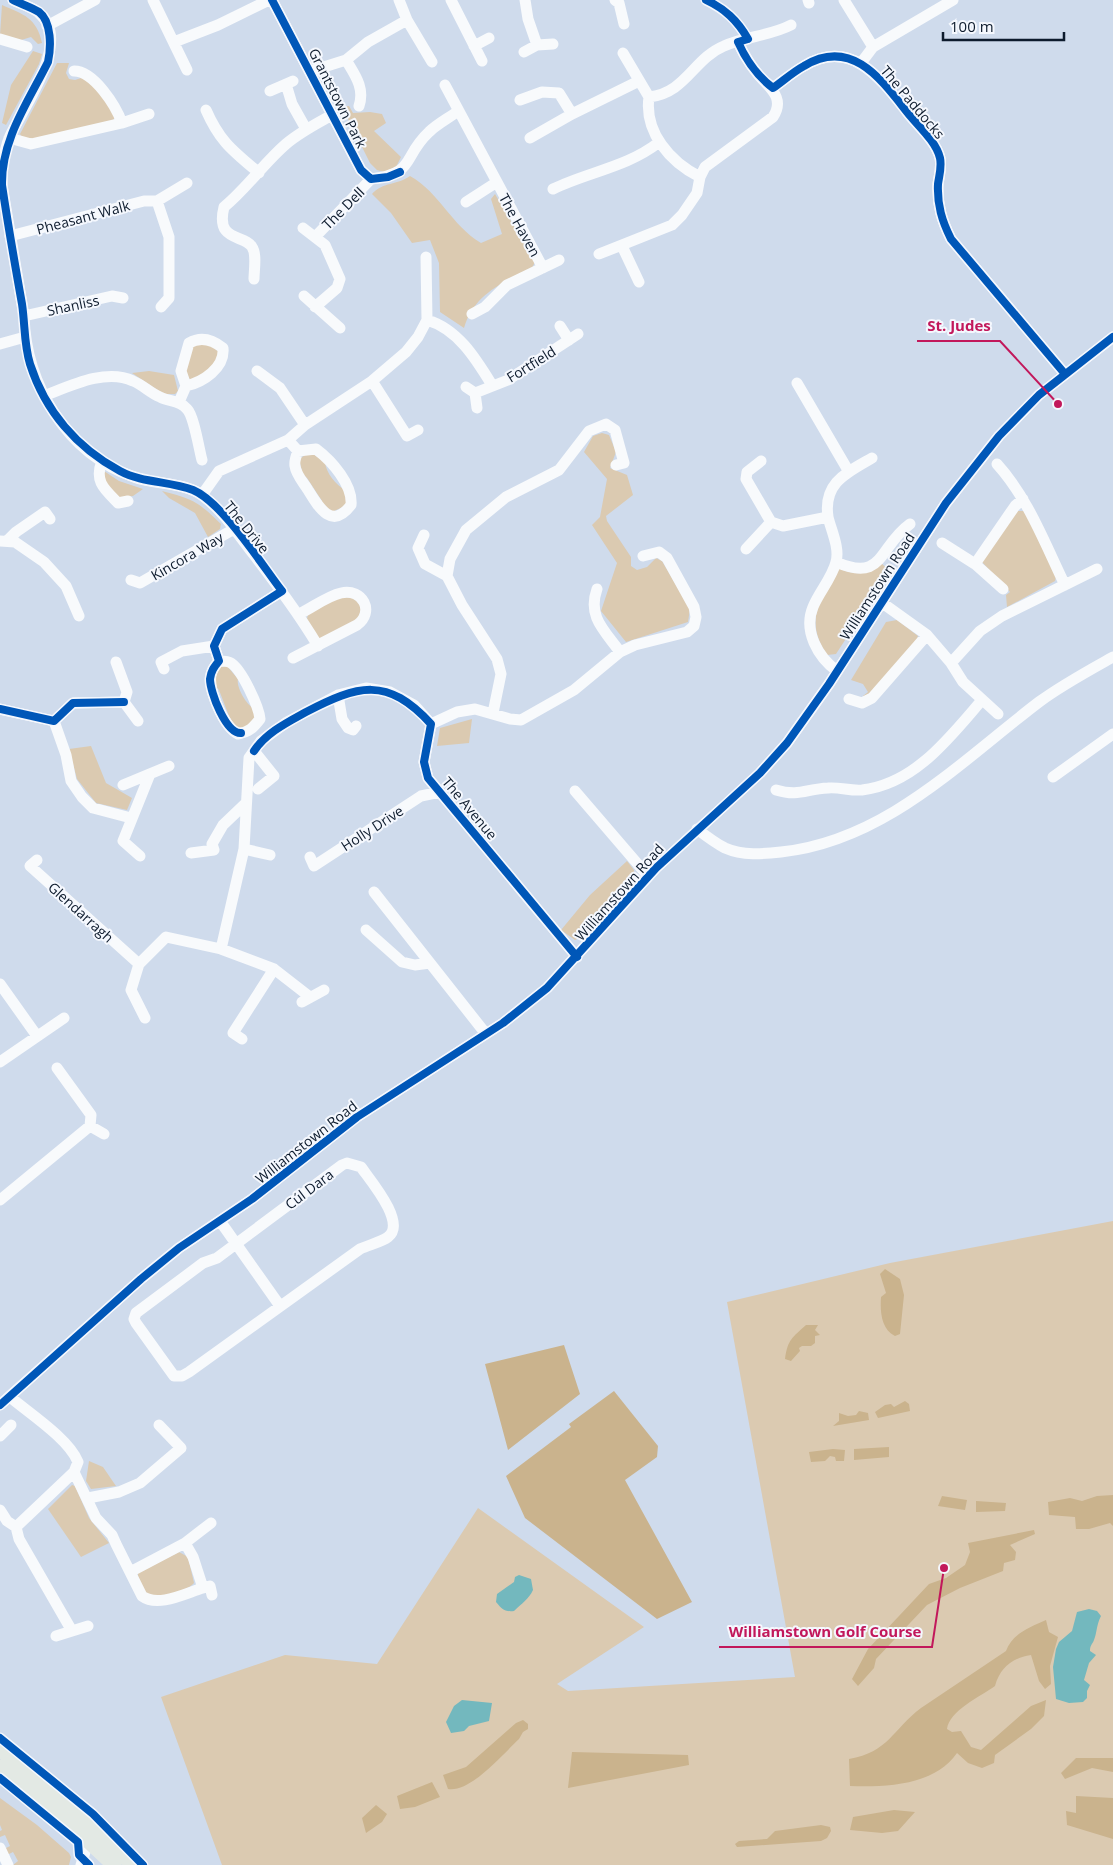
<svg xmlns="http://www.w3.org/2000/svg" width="1113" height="1865" font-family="'Open Sans',sans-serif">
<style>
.green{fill:#dbcab1}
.forest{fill:#cab38d}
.water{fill:#73b8be}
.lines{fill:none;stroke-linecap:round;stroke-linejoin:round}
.minor{stroke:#f8fafc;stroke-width:11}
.major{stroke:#e3e9e4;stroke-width:15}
.cycleway-casing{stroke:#f5f8fe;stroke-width:11}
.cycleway{stroke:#0057b8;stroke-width:8}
.labels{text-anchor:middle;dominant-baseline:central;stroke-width:4;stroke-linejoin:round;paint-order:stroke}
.street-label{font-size:14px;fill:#0d1b2d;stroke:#f5f8fe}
.leader{fill:none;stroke:#c2185b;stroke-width:2}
.callout-dot{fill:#c2185b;stroke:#f5f8fe;stroke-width:2}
.callout-label{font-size:15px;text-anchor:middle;font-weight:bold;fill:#c2185b;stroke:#f5f8fe;stroke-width:4;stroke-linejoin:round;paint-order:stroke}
</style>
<rect width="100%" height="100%" fill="#cfdbec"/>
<!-- green -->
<path class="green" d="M2,5C23,14 37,18 42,43L38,44L31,37L18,41L0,35Z
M33,51L42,54L39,64L6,125L2,123L11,85Z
M57,63H69L66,73L69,79L75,80L81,78L90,80L115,114L114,119L110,122L30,140L23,139L20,134Z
M349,106L353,113L370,112L382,114L386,123L374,131L401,157L396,167L384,172L377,170L370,163L342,107Z
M410,176C440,193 451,225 481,243L502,234L491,199L495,194L535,262L532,268C502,283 474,294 464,328L440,312L439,263L430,240L412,243L391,213L372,194C382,182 398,185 410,176Z
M199,342L213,347L220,353C213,367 204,375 190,380L185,370L191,346Z
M149,371L174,375L178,391L175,394H166L159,391L132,373Z
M602,433L609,435L616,452L610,468L627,475L633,495L606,516L607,521L631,557V566L637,570L647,567L656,558L662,561L690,609L688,622L626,642L601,611L617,563L592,525L600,517L607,479L584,452L593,436Z
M310,452L325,462C326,473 336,485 345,490L348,500L345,506L332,512L321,503L322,501L307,478L303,475L299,459Z
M104,471L119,481L143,489L133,496L117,498L102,481Z
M162,491C195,500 197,501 221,524L220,529L208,537L195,513L169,498Z
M1016,511H1025L1056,577L1055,581L1007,607L1006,595L1010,592L982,562Z
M881,563L890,571L836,654L827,655C804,620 820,601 838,568C855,576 867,575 881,563Z
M352,597L362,606L358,620L324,639L318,638L307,619L308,614L338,598Z
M897,620L918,636L915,644L864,700L863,696L868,692L863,684L851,680L886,622Z
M227,666L238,679C236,687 246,704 253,708L255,719L252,726L237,730L229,716L219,690L216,687L215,672L219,667Z
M472,719L469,743L437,746L440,728Z
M91,746L106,783L132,798L127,810L96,803L77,779L69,749Z
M627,861L634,870V884L590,933L575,940L561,930L590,895Z
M1113,1221V1865H222L161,1697L285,1655L377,1664L478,1508L644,1627L557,1684L568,1691L795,1677L727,1302L890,1263Z
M89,1461L103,1467L116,1486L91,1489L86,1481Z
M72,1485L75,1486L89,1518L109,1543L81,1557L48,1509Z
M179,1552L188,1557L194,1583C187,1591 161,1599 150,1595C143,1593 140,1582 138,1576V1573Z
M0,1798L37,1825L69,1853L71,1857L69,1865H13L18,1861L13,1852L7,1855L4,1849L10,1846L5,1835L0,1837V1831L2,1830L0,1825Z"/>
<!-- forest -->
<path class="forest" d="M885,1269L900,1279L904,1295L900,1334L895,1336C881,1329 880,1311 881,1297L886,1293L880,1274Z
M806,1325H818L815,1330L820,1335L815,1336V1343L811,1346H802L799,1348L800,1351L791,1361L785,1359C788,1339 792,1338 806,1325Z
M564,1345L580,1394L508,1450L485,1364Z
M614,1391L658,1446L657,1457L625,1480L692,1602L657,1619L525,1518L506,1476L571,1427L569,1424Z
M905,1401L909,1404L910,1411L878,1418L875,1412L885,1405L891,1404L894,1407Z
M859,1411L868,1413L869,1420L833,1426L839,1421V1413L848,1416L856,1415Z
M889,1447V1457L854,1460V1449Z
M833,1449L845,1450L844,1461H836L835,1457L830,1456L825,1461L811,1462L809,1452Z
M1113,1495V1526L1110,1523L1089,1529H1076L1075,1517L1049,1515L1048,1502L1070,1498L1082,1501L1097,1496Z
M942,1496L967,1500L965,1510L938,1506Z
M976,1501L1006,1503L1005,1511L976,1512Z
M1034,1530L1035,1534L1010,1545L1016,1552L1015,1560L1004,1563L1003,1571L960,1588L927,1605L876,1659L874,1668L858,1686L852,1679L868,1649L929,1584L946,1578L965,1565L970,1552L968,1543Z
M1046,1620L1049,1632L1058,1637L1050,1666L1051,1684L1045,1689L1039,1681L1031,1655C1012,1658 1000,1668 995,1686C981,1696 949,1711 947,1729L952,1732L961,1731L971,1747L981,1750L1031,1706L1046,1700L1044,1716L1031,1729L995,1755L994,1763L982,1768L968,1763L957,1753C934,1786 886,1787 850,1786L849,1759C889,1752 892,1730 921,1708L1006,1651C1012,1634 1030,1627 1046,1620Z
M523,1720L528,1724V1729L523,1732L519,1739C503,1754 470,1793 448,1789L443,1775L466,1767L516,1723Z
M572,1752L688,1755L689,1765L568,1788Z
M1076,1758H1113V1772L1092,1768L1065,1779L1061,1773Z
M432,1782L440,1797L415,1807L400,1809L397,1796Z
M1076,1796L1113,1798V1839L1067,1825L1066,1811L1076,1813Z
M376,1805L387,1814L382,1822L366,1833L362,1818Z
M894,1810L915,1812L898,1831L882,1833L850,1830L853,1817Z
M821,1825L830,1827L831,1831L827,1838L821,1841L737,1847L735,1844L739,1841L767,1839L775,1831Z"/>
<!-- water -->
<path class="water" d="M519,1575L531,1579L533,1590C529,1599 521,1604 514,1611C504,1612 502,1609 496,1602L497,1594L514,1582L515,1577Z
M1089,1609L1097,1611L1101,1616C1096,1626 1097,1633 1094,1640C1092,1645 1090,1645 1090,1651L1096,1655L1089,1663L1084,1680L1090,1685L1087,1691V1698L1083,1702L1069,1703L1056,1699L1053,1667L1056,1649L1059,1642L1072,1631L1077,1612Z
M462,1700L492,1703L489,1721L469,1726L464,1731L451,1733L446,1722L454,1706Z"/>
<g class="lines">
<!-- minor -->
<path class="minor" d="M13,0C21,4 33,7 40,14C72,42 23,108 10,136C3,152 2,168 2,185L24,316C26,385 67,454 134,477C156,485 185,482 203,496C222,510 234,529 248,547C273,580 297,611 318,646
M153,0L187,70
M272,0L361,170L371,179C416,174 402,157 429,132C437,124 449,118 458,111
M399,0L407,20
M451,0L482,61
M525,0L528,19L537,45
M615,0L619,3L624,24
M808,0L809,3
M844,0L873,47
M47,26L95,0
M0,39L27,47
M174,42L218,25L269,0
M474,46L489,38
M524,52L537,45L553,44
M623,53L649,97C686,93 693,59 724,46C746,36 770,36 791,25
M346,60C355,75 365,88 359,106
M861,63L873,47L953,0
M74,71C94,71 116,106 122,123
M311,71L346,60L368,42L407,20L432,62
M286,84L292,104L306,129
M445,85L543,268
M773,88C783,81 793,72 804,66C851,37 881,79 907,112C917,125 936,141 940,158C942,167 939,176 938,184C937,205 942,221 951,239L1065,374
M270,91L293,81
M649,97C644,132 670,162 700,177
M520,100L542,92L559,93L572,114
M206,110C220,142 233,151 259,173
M9,138L31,144L122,123L149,114
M530,138L572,114L639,81
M553,189C588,172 627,167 658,143
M157,201L169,237V298L161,307
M466,202L497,182
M303,228L325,245L340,279L337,288L315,307
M10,236L144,201H157L187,183
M315,237L371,179
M622,246L639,282
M599,254L672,225L682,215L697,193L700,177L705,167L773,117C786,97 768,87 757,73C749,63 743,53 738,42
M254,279C254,270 257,254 252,247C245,234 215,243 224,207C247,188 264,163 286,144C300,132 316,124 332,115
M304,296L340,328
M472,314L485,307L507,285L559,260
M24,316L112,296L123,298
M427,320C458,329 476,359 492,385
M560,326L569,340
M0,344L25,337
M257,371L280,388L305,425
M372,381L407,436L418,430
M797,383L849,472
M466,387L475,393L477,408
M475,393L508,380L578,334
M44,396C70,386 106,368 133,381C143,385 150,393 160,397C169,402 180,400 187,409C194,416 199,449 202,460
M179,402L186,386L181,371L189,343C201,336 213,340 223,348C225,368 203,382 186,386
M288,440L298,451L316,449C332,461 353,485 351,505C332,530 319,508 308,490C304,483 296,475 295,466C294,461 296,456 298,451
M102,461C94,481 104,489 118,503L128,501
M761,461L747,472L746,479L771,522L783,526L828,517C831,530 840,548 836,562C832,578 819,592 813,607C803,631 818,657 837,671
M997,464C1028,498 1045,544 1065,585
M202,495L219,471L288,440L305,425L372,381L406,352L418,337L427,320L426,257
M828,517C823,483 846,473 872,458
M424,535L418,548L425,564L447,576L462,605L497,659L501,674L493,713
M0,541L15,542L44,562L66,586L79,616
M7,541L16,532L45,512L50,519
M942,543L975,564L1003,589
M746,549L771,522
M836,562C884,583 878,547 910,524
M975,564L1015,506L1023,499
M447,576L450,559L466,530L506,497L559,470L589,431L606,424L615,430L624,463L616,465
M131,580L140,583L234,529
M597,589C587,617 605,631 620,652
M881,602L927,635L951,663L963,682L998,714
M293,658L357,625C375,612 363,588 341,593C327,596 312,608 299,614
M219,661C223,661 228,661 231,663C242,670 259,707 260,719C253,728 249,732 238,734C224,727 208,690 211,675C212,669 215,666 219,661L214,646L222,629L282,591
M116,662L127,692L124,702
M951,663L980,631L1002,616L1097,569
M164,669L161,662L182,651L214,646
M338,695L342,719L348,728L353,730L356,726
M849,699L862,703L872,698L927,635
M124,702L138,721
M0,709L54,721
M54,721L66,755L71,781L82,797L93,808L131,818
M54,721L73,703L124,702
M431,724L457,712L475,709L510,719L521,720L574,690L620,652L635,645L687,632L694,626L696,617L694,607L667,558L659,552L643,556
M254,751L274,776L258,789
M1053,777L1113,734
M123,785L169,766
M776,790C799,797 806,789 828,788C840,787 850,791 862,790C915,784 950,737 982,700
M575,791L648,876
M697,829C706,836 715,843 725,848C743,856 763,854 781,852C885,841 960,762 1039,702C1062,685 1088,671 1113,657
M244,849L270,855
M191,853L214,850L212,844L223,825L245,804
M140,856L123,841L150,774
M310,857L314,866L421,796L440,792
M37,860L30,866L139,964
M374,892L486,1034
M366,930L402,962L415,965L430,963
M221,949L244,849L249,758L261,741L287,722L338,695L366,688L390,692L414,705L431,724L424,762L428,778L577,957
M0,984L37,1036
M302,1002L324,990
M145,1018L131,990L139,964L166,937L221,949L274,969L310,997
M242,1039L233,1033L274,969
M0,1062L64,1018
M57,1068L91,1115L90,1126L104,1134
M347,1163L361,1167C370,1180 407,1223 388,1237C382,1242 368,1245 360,1249L189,1372L182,1376H174L136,1323L134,1319L136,1313L203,1263L217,1258L342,1165Z
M0,1200L90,1126
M220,1221L280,1306
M10,1397C29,1413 69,1439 78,1462L74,1472L16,1527
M0,1405L141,1279L179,1248L252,1199L357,1117L503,1023L547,988L656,868L760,773L787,743L829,684L946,503L999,436L1039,395L1113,337
M0,1436L11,1425
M74,1472L96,1518L112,1535L116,1544L142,1596C158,1608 186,1593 203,1588L193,1557L185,1543L130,1572
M88,1498L119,1492L140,1483L181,1448L159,1425
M0,1510L7,1521L16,1527L19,1539L72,1631
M185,1543L211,1523
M203,1588L210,1586L212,1595
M56,1636L88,1626
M0,1848L8,1865
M81,1865L85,1852L84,1836"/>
<!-- major -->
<path class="major" d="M0,1749L90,1823L133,1865
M0,1767L69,1823L114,1865"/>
<defs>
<path id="cycleway" d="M13,0C21,4 31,7 39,12C52,22 51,48 48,62C28,102 1,140 2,185C8,225 15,265 22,304C25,324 24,345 30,364C45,411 77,448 120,471C142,483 169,481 193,490C222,502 262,565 282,591L222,629L214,646L219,661C214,667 211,671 210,679C210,692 226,734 241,733
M272,0L361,170L371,179L388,177L400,172
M706,0C725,9 737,20 748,39L738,42C746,60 757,76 773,88C783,81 793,72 804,66C851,37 881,79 907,112C917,125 936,141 940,158C942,167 939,176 938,184C937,205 942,221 951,239L1065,374
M0,709L54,721L73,703L124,702
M254,751C266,733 286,723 306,712C358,685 387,676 431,724L424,762L428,778L577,957
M0,1405L141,1279L179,1248L252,1199L357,1117L503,1023L547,988L656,868L760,773L787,743L829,684L946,503L999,436L1039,395L1113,337
M0,1738L93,1814L143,1865
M0,1778L78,1842L79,1855L89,1865"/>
</defs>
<!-- cycleway casing -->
<use href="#cycleway" class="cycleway-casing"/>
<!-- cycleway -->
<use href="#cycleway" class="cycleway"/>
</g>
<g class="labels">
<!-- street labels -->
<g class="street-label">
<text transform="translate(338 98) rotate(63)">Grantstown Park</text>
<text transform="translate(913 102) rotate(50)">The Paddocks</text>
<text transform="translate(343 208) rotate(-45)">The Dell</text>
<text transform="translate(83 217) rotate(-15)">Pheasant Walk</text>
<text transform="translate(520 225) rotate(61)">The Haven</text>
<text transform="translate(73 305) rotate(-12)">Shanliss</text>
<text transform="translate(531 364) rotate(-32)">Fortfield</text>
<text transform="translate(247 527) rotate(51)">The Drive</text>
<text transform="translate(187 556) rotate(-30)">Kincora Way</text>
<text transform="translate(877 586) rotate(-57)">Williamstown Road</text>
<text transform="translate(470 808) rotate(50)">The Avenue</text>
<text transform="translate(372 828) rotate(-33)">Holly Drive</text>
<text transform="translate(619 892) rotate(-48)">Williamstown Road</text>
<text transform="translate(81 912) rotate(42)">Glendarragh</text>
<text transform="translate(306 1142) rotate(-38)">Williamstown Road</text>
<text transform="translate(309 1189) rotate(-37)">Cúl Dara</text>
</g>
</g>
<!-- callouts -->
<path class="leader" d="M1058 404L1000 341H917M944 1568L932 1647H719"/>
<g class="callout-dot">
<circle cx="1058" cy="404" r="5"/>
<circle cx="944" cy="1568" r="5"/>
</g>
<g class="callout-label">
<text x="959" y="331">St. Judes</text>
<text x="825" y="1637">Williamstown Golf Course</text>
</g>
<!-- scale -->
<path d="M943 32v8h121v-8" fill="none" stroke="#0d1b2d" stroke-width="2.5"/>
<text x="950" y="32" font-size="15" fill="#0d1b2d" stroke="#f5f8fe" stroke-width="4" paint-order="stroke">100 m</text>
</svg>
